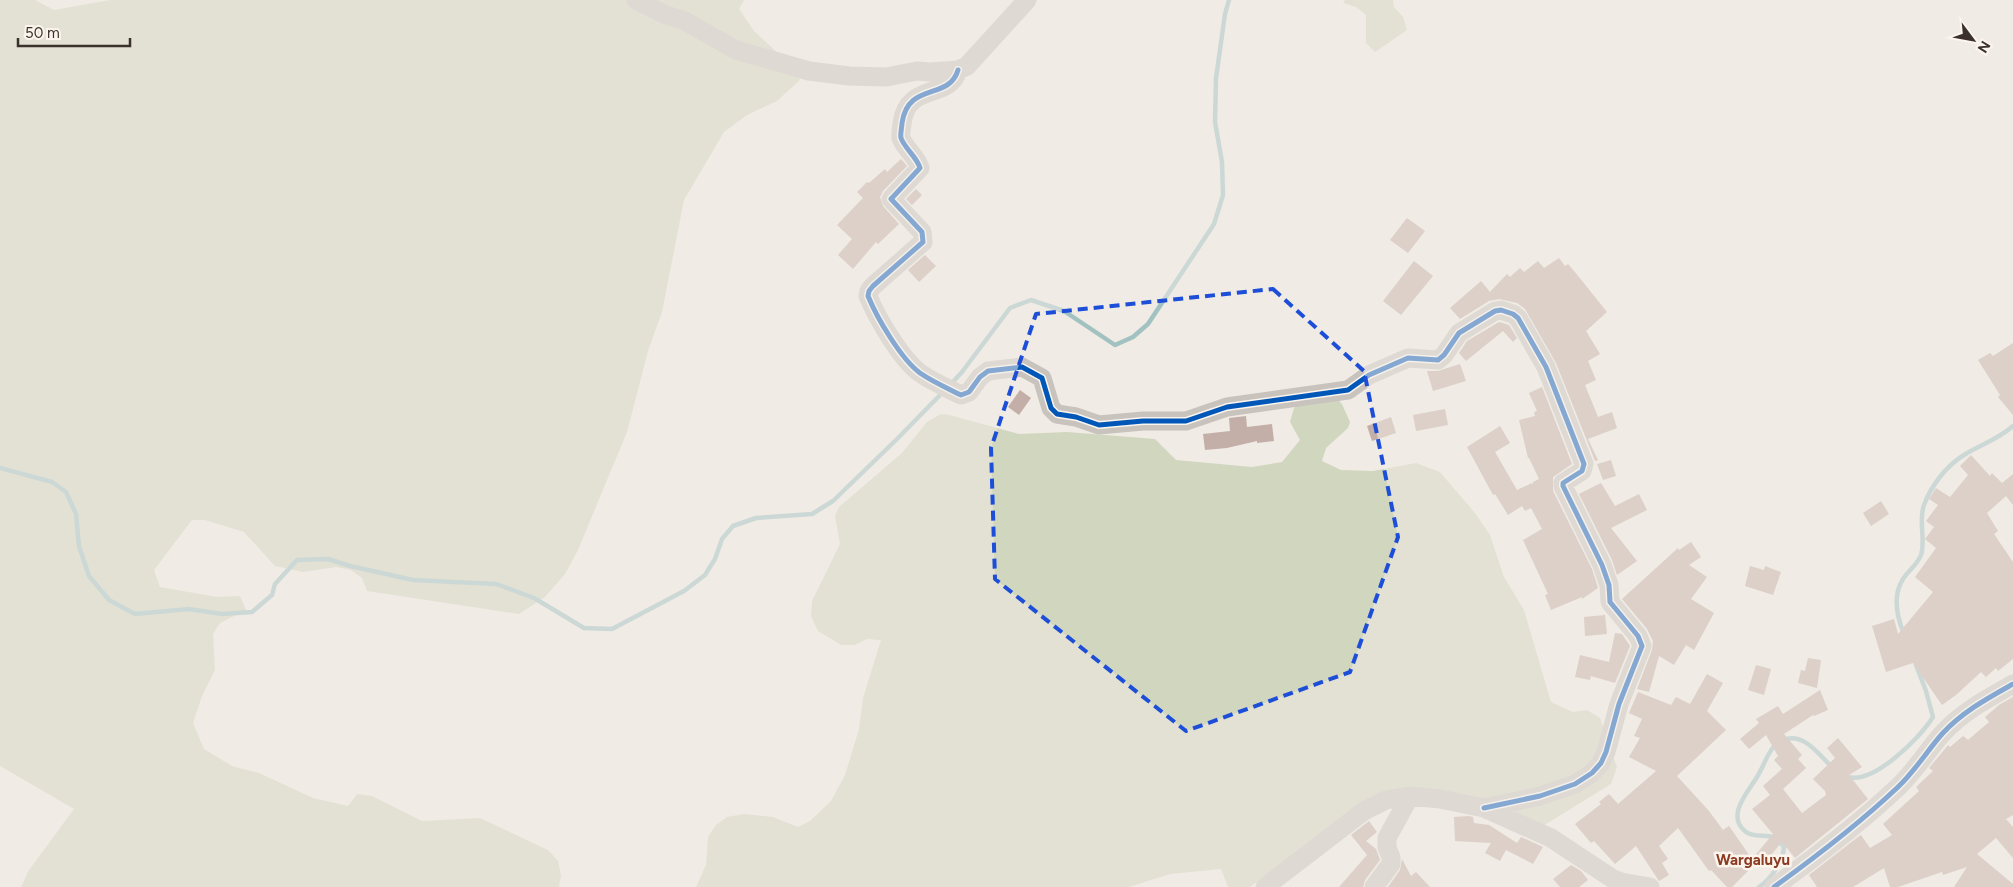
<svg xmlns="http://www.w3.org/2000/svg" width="2013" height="887" font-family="Figtree,sans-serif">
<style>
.green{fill:#d1d6bf}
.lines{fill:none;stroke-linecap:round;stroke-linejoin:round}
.stream{stroke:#a1c2c1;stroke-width:4.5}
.building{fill:#c3afa7}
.minor{stroke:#c9c3be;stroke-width:19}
.cycleway-casing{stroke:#fbf5ee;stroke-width:8}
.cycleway{stroke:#0057b8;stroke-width:5}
.marked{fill:none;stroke:#1d4ed8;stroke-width:4;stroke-dasharray:10 6;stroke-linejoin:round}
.labels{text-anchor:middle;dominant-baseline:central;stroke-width:5;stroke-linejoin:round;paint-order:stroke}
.quarter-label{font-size:15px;font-weight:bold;fill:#8c3b22;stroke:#fbf5ee}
</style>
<rect width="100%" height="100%" fill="#f0ebe5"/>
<!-- green -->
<path class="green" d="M0,0H35L54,10L110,0H744L739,9L754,31L793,67L800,80L777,101L747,115L724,132L684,200L662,312L648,351L627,432L578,550L565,574L545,597L519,614L367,591L362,578L351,570L336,567L303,572L275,566L244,532L205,520H192L154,570L160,587L217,597L240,596L246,610L220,623L213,634L215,670L202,696L193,723L204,749L232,766L259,773L313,798L348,806L357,794L372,796L422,821L480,818L548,850L558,861L561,875L559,887H21L29,870L74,809L0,766Z
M1345,0H1393L1394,7L1403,17L1407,30L1375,52L1366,43V15L1356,7L1343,3Z
M1309,392H1331L1342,404L1350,422L1348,428L1326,448L1322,461L1341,470L1373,471L1416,463L1440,472L1475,513L1490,535L1504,577L1524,610L1551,702L1573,712L1587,710L1600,718L1617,767L1611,784L1543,826L1434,790L1369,798L1250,887H1228L1221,869L1170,874L1129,887H696L706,865L708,837L716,825L727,817L744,814L773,817L798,827L810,821L831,801L845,775L859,729L863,698L881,640L867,639L855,645H841L818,631L811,616L812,601L840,544L835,516L839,507L902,453L927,422L939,415L946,414L1019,434L1067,432L1155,439L1176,460L1252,467L1282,462L1300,440L1290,422L1294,408Z"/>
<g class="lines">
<!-- stream -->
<path class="stream" d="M950,385L962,372L1010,308L1031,300L1064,311L1115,345L1133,337L1148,324L1214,224L1223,195L1222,162L1215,122L1216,78L1225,14L1229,0
M0,468L52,482L66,492L76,514L79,546L89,576L109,600L135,614L189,609L222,614L252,612L272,595L275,584L297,560L328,559L350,566L413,580L496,584L534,598L584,628L612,629L684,591L705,575L715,559L722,539L733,526L756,518L812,514L833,501L897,439L943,392
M1904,634C1897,617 1892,596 1903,579C1909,570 1917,565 1921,555C1926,539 1918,521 1924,505C1931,486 1946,466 1964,455C1980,445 1999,439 2013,426
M1783,740C1804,732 1818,754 1833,768
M1848,777C1874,784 1920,738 1933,717L1926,691L1916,665
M1759,887C1771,879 1783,862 1784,847C1782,845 1779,840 1776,838C1767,834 1754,838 1746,832C1725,816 1748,792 1757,777C1764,766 1767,753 1776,744"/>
</g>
<!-- building -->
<path class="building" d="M901,159L907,166L883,191L880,197L883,206L899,224L878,244L876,242L853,269L838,255L852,239L837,225L863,198L857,192L867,182L869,183L885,169L887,172Z
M916,189L922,195L912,205L906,199Z
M1407,218L1425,231L1408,253L1390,240Z
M925,255L936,266L919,282L908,270Z
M1559,258L1565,266L1568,264L1579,277L1607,312L1586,331L1600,354L1588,361L1596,380L1585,385L1598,417L1612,412L1617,428L1588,439L1598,460L1595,461L1556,363L1525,309L1517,303L1499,299L1489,301L1460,319L1450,308L1481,281L1490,292L1507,274L1510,277L1520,268L1524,272L1538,261L1544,268Z
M1414,261L1433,276L1401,315L1383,301Z
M1499,322L1509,325L1517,338L1513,342L1503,331L1466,361L1459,353L1467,341Z
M2013,343V415L1998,397L2000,395L1978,360L1990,353L1993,356Z
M1460,364L1466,381L1433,391L1427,371H1438Z
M1542,387L1572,464L1553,477V491L1592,569L1598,588L1582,599V597L1551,610L1545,595L1548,594L1523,540L1542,529L1531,508L1525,511L1522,506L1508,515L1495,494L1493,495L1467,447L1500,426L1510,443L1495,452L1517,490L1532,483L1533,485V482L1539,479L1529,458H1528L1519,420L1535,416L1534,412L1537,411L1529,393Z
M1020,390L1031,398L1019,415L1008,407Z
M1445,409L1448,425L1416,431L1413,415Z
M1246,416L1247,427L1272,424L1274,441L1257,443V441L1227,448L1205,450L1203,434L1230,431L1229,418Z
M1391,417L1396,433L1372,441L1367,426Z
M1971,455L1990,476L1992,473L2002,483L2013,474V505L2006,496L1987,513L1998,531L1994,534L2013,562V659L1998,671L1996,668L1986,677L1981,672L1956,695L1942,705L1913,663L1886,672L1872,626L1894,619L1898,634L1933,592L1915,577L1936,548L1925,539L1934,527L1926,521L1938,505L1929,499L1936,488L1950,497L1968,475L1960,466Z
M1611,460L1616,476L1603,480L1597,464Z
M1601,483L1615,506L1639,494L1647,510L1611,528L1637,561L1617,575L1612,560L1579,494Z
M1881,501L1889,514L1871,526L1863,513Z
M1691,542L1701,557L1689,565L1707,577L1691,599L1714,613L1694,650L1686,645L1674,665L1659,656L1649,692L1637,689L1652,650L1653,641L1647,629L1622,599L1678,548L1679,550Z
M1750,566L1764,570L1765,566L1781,572L1773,595L1745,586Z
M1605,615L1607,634L1585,636L1584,617Z
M1615,633L1622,634L1630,646L1615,683L1591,676L1590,680L1575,677L1580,655L1609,662Z
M1808,658L1821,660L1817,688L1798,683L1801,670L1805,671Z
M1756,665L1771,669L1764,695L1748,690Z
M1707,674L1723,683L1707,711L1726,730L1677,776L1709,811L1723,830L1729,826L1752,859L1773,834L1752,809L1770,795L1763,786L1782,769L1774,760L1778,756L1766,735L1749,749L1740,739L1759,723L1756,719L1778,706L1783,714L1820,690L1828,710L1814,716L1813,715L1784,734L1802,755L1798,759L1806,768L1783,789L1802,813L1826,795L1825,791L1813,779L1835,758L1827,748L1838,738L1862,767L1849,775L1868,799L1795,858L1782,842L1760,868L1755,864L1732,887H1727L1711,870L1709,871L1678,828L1659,846L1668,859L1662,863L1669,875L1659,881L1636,846L1615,864L1594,841L1591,843L1575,824L1601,804L1599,802L1609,794L1618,804L1656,771L1629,757L1640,738L1634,736L1642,719L1629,713L1638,692L1671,705L1676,697L1690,704Z
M2013,697V815L2006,819L2013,827V858L1996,838L1977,854L2013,884V887H1954L1967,867L1943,875L1942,872L1898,887H1890L1884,868L1853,887H1817L1809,875L1858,837L1861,835L1870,848L1892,835L1883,824L1919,791L1916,787L1933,771L1929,768L1944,750L1948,745L1950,747L1963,736L1968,740L1989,722L1985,717L1999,705Z
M1469,816L1473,817L1474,823L1489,825L1517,843L1521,837L1543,847L1533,864L1506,850L1500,861L1485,853L1491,843L1455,841L1454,817Z
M1369,821L1377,832L1366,841L1376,849L1380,860L1365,880L1363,887H1339L1367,855L1351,835Z
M1402,859L1411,876L1416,872L1430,887H1388L1400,870Z
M1571,865L1581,871L1588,880L1579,887H1560L1553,879Z"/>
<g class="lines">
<!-- minor -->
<path class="minor" d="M636,0L666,15L683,20L736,50L809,71L849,76L886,77L917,71L930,72L958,70L967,66L1027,0
M958,70C949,101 908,81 902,123C902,127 900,134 901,138C905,149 917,157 920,168L891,199L922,232L923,242L873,286L869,291L868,296C877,318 901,359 920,373C933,382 947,388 961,395L969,392L980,377L988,371L1022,367L1042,378L1051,408L1057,414L1076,417L1099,425L1143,421H1186L1227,407L1348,390L1369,375L1408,358L1438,360L1444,355L1459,333L1495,311L1501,310L1513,314L1518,318L1546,367L1584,464L1582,471L1563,483V486L1602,565L1609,585L1610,602L1638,636L1642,646L1619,704L1606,752L1601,763L1592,773L1575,784L1540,796L1484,808
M1265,887L1364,811L1386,800L1410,796L1440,799L1484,808L1551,838L1613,879L1621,882L1650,887
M1374,887L1391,864V857L1387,848V838L1410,796
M1774,887C1817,856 1860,823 1898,787C1915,771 1927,751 1942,734C1962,712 1988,698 2013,684"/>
<defs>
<path id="cycleway" d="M958,70C949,101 908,81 902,123C902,127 900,134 901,138C905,149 917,157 920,168L891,199L922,232L923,242L873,286L869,291L868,296C877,318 901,359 920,373C933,382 947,388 961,395L969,392L980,377L988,371L1022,367L1042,378L1051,408L1057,414L1076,417L1099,425L1143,421H1186L1227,407L1348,390L1369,375L1408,358L1438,360L1444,355L1459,333L1495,311L1501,310L1513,314L1518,318L1546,367L1584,464L1582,471L1563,483V486L1602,565L1609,585L1610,602L1638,636L1642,646L1619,704L1606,752L1601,763L1592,773L1575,784L1540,796L1484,808
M1774,887C1817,856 1860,823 1898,787C1915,771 1927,751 1942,734C1962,712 1988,698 2013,684"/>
</defs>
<!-- cycleway casing -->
<use href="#cycleway" class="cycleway-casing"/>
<!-- cycleway -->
<use href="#cycleway" class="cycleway"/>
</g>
<!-- marked area -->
<path d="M0 0H2013V887H0ZM1273,289L1364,371L1398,537L1350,672L1186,731L995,579L991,448L1036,314Z" fill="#f0ebe5" fill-opacity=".55" fill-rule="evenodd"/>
<path class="marked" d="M1273,289L1364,371L1398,537L1350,672L1186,731L995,579L991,448L1036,314Z"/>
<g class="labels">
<!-- quarter labels -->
<g class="quarter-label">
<text x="1753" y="860">Wargaluyu</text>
</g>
</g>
<!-- north arrow -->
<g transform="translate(1973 40) rotate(122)" stroke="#fbf5ee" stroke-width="4" paint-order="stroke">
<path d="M0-4L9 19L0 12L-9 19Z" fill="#3b302b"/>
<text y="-8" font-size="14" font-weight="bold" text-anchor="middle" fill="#3b302b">N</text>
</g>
<!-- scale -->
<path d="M18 38v8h112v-8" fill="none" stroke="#3b302b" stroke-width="2.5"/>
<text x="25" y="38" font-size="15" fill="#3b302b" stroke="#fbf5ee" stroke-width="4" paint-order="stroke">50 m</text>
</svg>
